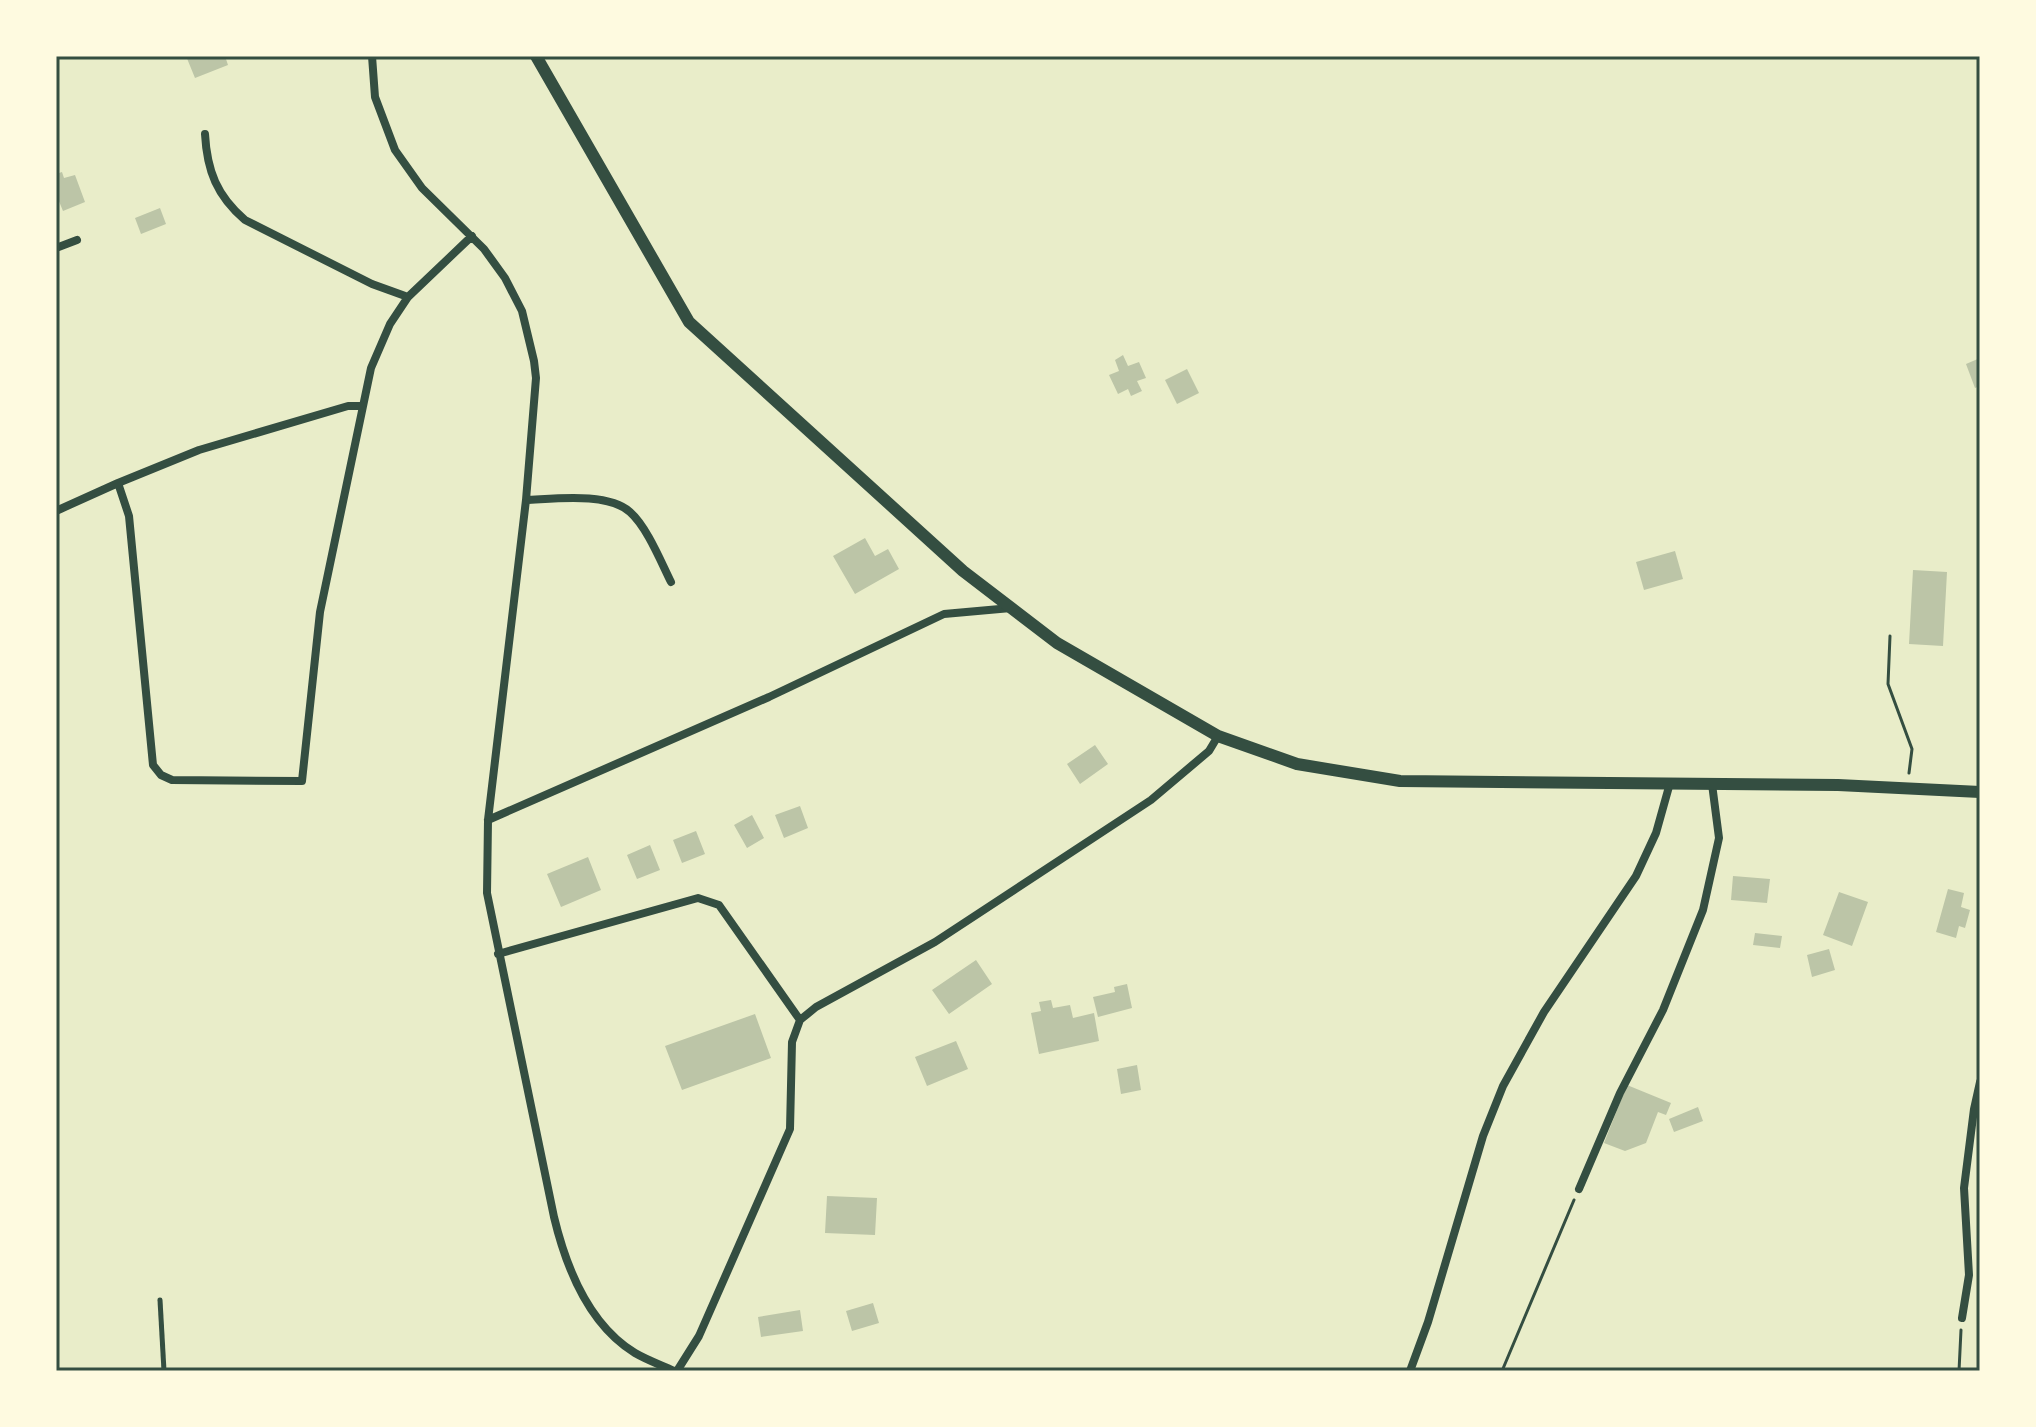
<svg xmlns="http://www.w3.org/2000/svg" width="2036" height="1427" font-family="'Space Grotesk',sans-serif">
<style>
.building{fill:#bcc5a7}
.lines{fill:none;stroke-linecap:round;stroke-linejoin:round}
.path{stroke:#344e41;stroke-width:3}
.service{stroke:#344e41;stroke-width:5}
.minor{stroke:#344e41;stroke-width:8}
.tertiary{stroke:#344e41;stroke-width:12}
.neatline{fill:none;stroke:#344e41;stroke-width:3}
</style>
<rect width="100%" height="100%" fill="#e9edc9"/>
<!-- building -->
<path class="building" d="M186,56H225L228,65L195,78Z
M62,172L64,178L75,175L85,202L63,211L56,194V174Z
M160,208L166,224L141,234L135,218Z
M1123,355L1128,366L1139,362L1146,378L1137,381L1142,391L1131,396L1128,389L1118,394L1109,375L1119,371L1115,360Z
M1980,358V386L1975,388L1966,364Z
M1187,369L1199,393L1177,404L1165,380Z
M865,538L875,556L888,549L899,569L855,594L833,556Z
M1675,551L1683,579L1644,590L1636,562Z
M1913,570L1947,572L1943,646L1909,644Z
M1095,745L1108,764L1080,784L1067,764Z
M800,806L808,828L784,838L775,815Z
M752,815L764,838L747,848L734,825Z
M696,831L705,854L682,863L673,840Z
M650,845L660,870L637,879L627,855Z
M588,857L601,890L561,907L547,874Z
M1733,876L1770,879L1767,903L1731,900Z
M1948,889L1964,893L1961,907L1970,910L1965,928L1959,926L1956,938L1936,932Z
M1839,892L1868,902L1852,946L1823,935Z
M1755,933L1782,936L1780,948L1753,945Z
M1829,949L1835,970L1812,977L1807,955Z
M976,960L992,984L949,1014L932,990Z
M1127,984L1132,1008L1098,1017L1093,997L1115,992L1114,987Z
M1051,1000L1053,1008L1070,1005L1073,1018L1094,1013L1099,1041L1039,1054L1031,1013L1041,1011L1039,1002Z
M755,1014L771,1058L682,1090L665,1046Z
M956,1041L968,1069L927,1086L915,1057Z
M1137,1065L1141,1090L1121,1094L1117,1069Z
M1627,1085L1671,1103L1666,1115L1658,1112L1646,1143L1625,1151L1604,1143Z
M1698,1107L1703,1121L1674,1132L1669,1119Z
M827,1196L877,1198L875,1235L825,1233Z
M873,1303L879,1323L852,1331L846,1311Z
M800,1310L803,1331L761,1337L758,1317Z"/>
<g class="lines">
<!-- path -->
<path class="path" d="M1890,636L1888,684L1912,749L1909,773
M1502,1371L1574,1200
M1959,1371L1961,1330"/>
<!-- service -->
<path class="service" d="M160,1300L164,1371"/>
<!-- minor -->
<path class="minor" d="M372,56L375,97L395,150L422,188L484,249L505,278L522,311L534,361L536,378L526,500L488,820L487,893L554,1217C566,1267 589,1325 635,1353C647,1360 661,1365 674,1371
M205,134C207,171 217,196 245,220L372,284L408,297
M56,248L77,240
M118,483L129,516L153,765L161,775L172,780L302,781L320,612L371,368L390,324L408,297L472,236
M526,500C554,499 608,492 630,512C647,527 661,562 671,582
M56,511L118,483L199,450L348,406H362
M488,820L769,697L944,614L1011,608
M498,954L698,898L719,905L800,1020
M1579,1189L1620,1093L1663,1010L1703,910L1719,838L1712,784
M1962,1318L1969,1275L1964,1188L1974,1109L1980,1082
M677,1371L699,1336L790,1129L792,1042L800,1020L816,1007L935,942L1151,800L1209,751L1218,736
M1410,1371L1428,1322L1483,1136L1503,1086L1544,1012L1636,876L1656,833L1670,783"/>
<!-- tertiary -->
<path class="tertiary" d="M536,56L689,322L963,571L1057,643L1218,736L1297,764L1400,781L1838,785L1980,792"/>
</g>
<!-- border -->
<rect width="2036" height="1427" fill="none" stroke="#fefae0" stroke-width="116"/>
<rect x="58" y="58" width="1920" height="1311" class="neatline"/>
</svg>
